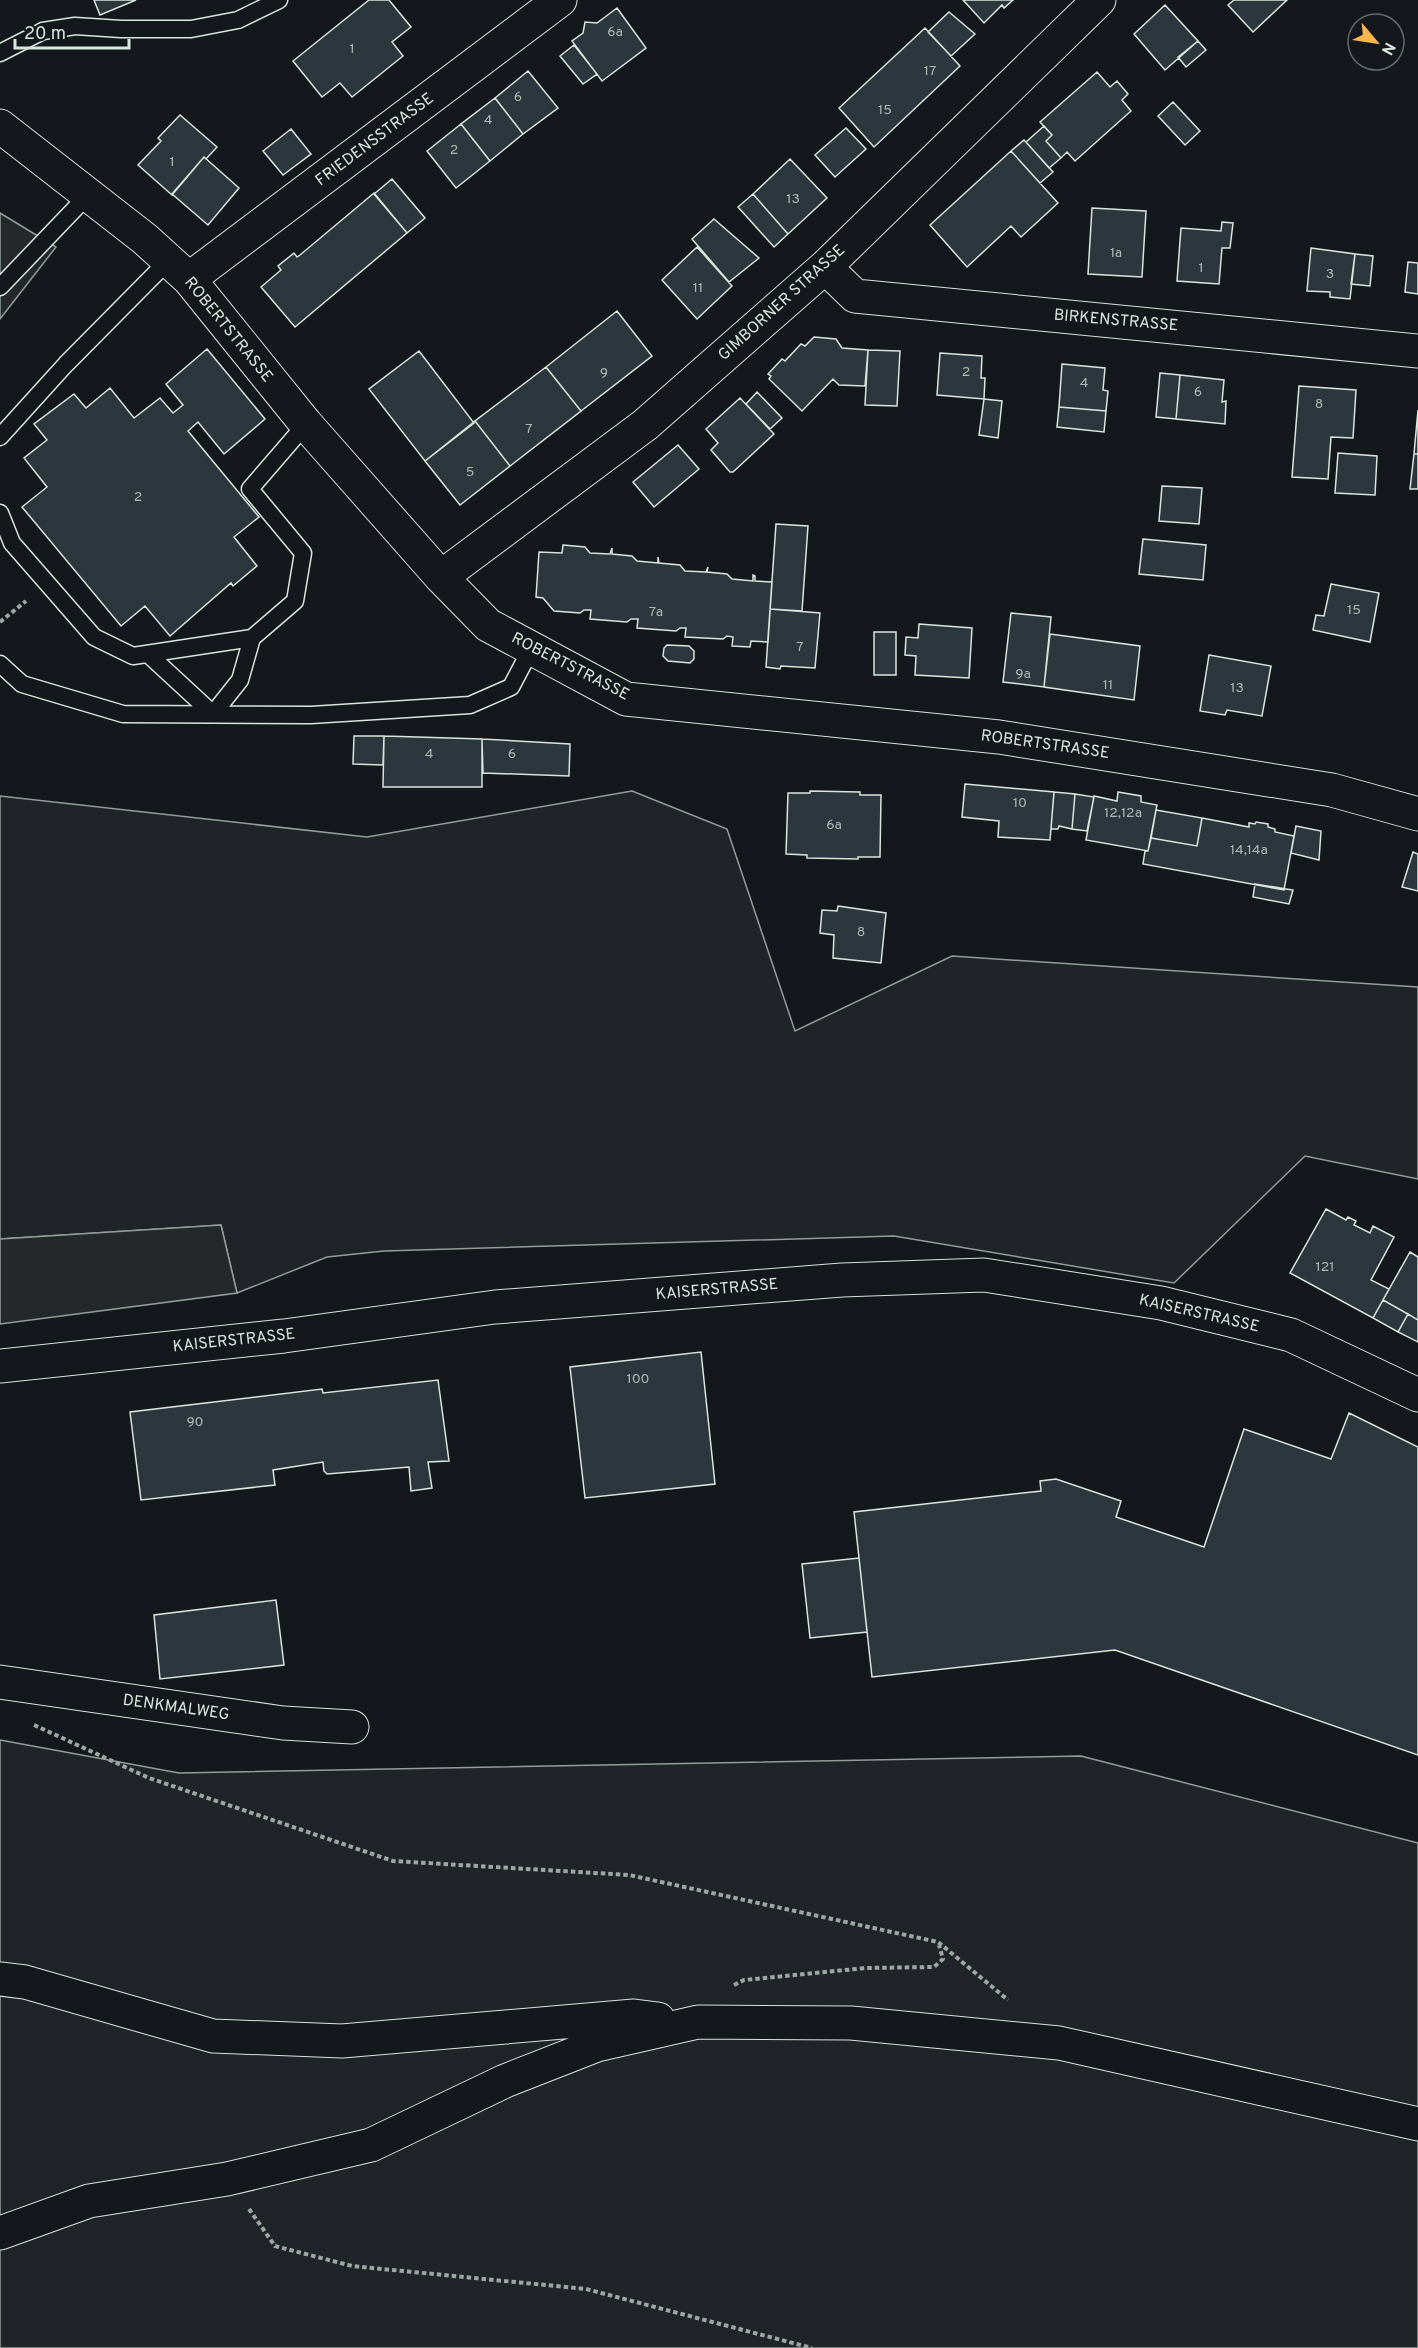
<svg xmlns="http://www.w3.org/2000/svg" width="1418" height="2348" font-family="Overpass,sans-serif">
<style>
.green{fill:#202428;stroke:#939e99;stroke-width:1.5}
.parking{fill:#24282b;stroke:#939e99;stroke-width:1.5}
.building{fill:#2c363c;stroke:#d8e6dc;stroke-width:1.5}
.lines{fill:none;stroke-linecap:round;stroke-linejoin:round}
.service-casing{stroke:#d8e6dc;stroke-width:19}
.minor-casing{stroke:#d8e6dc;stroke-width:35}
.tertiary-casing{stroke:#d8e6dc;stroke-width:35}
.path{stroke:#9da8a2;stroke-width:4;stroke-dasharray:4.5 3;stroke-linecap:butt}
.service{stroke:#14181c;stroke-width:16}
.minor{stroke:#14181c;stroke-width:33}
.tertiary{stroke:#14181c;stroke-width:33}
.labels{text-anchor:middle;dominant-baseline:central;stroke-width:4.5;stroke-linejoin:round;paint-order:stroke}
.number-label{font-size:14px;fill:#adbab4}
.street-label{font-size:16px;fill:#d8e6dc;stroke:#14181c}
</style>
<rect width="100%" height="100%" fill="#14181c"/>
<!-- green -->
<path class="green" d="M632,791L727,829L795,1031L952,956L1418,987V1179L1305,1156L1174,1283L894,1236L384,1251L327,1257L237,1293L221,1225L0,1239V796L367,837Z
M0,1740L179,1773L1081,1756L1418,1843V2348H0Z"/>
<!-- parking -->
<path class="parking" d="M0,213L56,247L0,319Z
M221,1225L237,1293L0,1324V1239Z"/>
<!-- building -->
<path class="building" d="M94,0H136L100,15Z
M369,0H389L411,27L392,42L403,56L352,97L340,83L322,97L293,61Z
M963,0H1013L1004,8L1002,5L984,23Z
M1234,0H1287L1253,32L1228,5Z
M1165,5L1198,41L1165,70L1134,34Z
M617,8L646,48L602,81L572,41L583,33L585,22L597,23Z
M949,12L975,34L951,56L928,32Z
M925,28L960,66L874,147L839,108Z
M1198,41L1206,50L1186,67L1178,57Z
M574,45L597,74L583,84L560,56Z
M528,71L558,108L523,134L495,98Z
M1097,72L1110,87L1117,81L1128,94L1122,100L1131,111L1075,161L1067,152L1061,158L1046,141L1052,135L1040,122Z
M495,98L523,134L490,161L461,124Z
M1173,102L1200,131L1185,145L1158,116Z
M180,115L217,147L206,159L204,157L172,195L138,165L161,141L158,138Z
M461,124L490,161L456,188L427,151Z
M1044,126L1052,135L1046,141L1061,158L1049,168L1026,142Z
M846,128L866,149L835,177L815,155Z
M291,129L311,154L283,175L263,151Z
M1024,140L1053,172L1040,183L1011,151Z
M1011,151L1058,203L1021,237L1011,226L967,267L930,225Z
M204,157L239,188L208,225L172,194Z
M790,159L827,198L788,234L753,194Z
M392,179L425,218L407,233L374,194Z
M374,193L407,233L295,327L261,287L281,270L278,266L294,253L297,257L300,255Z
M753,194L788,234L774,247L738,207Z
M1092,208L1146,211L1142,277L1088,274Z
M714,219L759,258L729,282L692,239Z
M1222,222L1233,223L1230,248H1222L1219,284L1177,281L1181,228L1221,231Z
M697,247L732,286L697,319L662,280Z
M1311,248L1355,254L1350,299L1330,297V292L1307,291Z
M1355,254L1373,256L1370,286L1351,284Z
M1408,262L1418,263V294L1405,292Z
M617,311L652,356L581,411L546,367Z
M814,337L836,339L842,348L868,350L865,386L839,385L833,379L802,411L769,379L771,376L768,374L782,359L785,361L801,344L805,346Z
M207,349L265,419L224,454L198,422L188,431L259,517L234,537L257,566L233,586L231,583L170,636L145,606L121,626L22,507L47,487L24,458L47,440L34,424L74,394L86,408L110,388L134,418L160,398L173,413L183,405L166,384Z
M868,350L900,351L897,406L865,405Z
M419,351L474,423L425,461L369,389Z
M940,353L982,356L981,378H985L984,399L937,395Z
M1062,364L1105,368L1103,390L1108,391L1106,411L1059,407Z
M546,367L581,411L510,466L475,421Z
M1160,373L1180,375L1176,419L1156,417Z
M1180,375L1224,380L1222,402L1226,401L1225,424L1176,419Z
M1299,386L1356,390L1353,438L1331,437L1328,479L1292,477Z
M757,392L782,418L770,429L746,404Z
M740,398L774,434L733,472H730L711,450L718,443L706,429Z
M984,399L1002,401L998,438L979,435Z
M1059,407L1106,411L1104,432L1057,427Z
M1418,410V454H1414Z
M475,421L510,466L460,505L425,461Z
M678,445L699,469L654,507L633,482Z
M1338,453L1377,456L1375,495L1335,493Z
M1414,454H1418V489H1410Z
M1162,486L1202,488L1199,524L1159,521Z
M776,524L808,526L802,611L770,609Z
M1143,539L1206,545L1203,580L1139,574Z
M563,545L585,547L590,553L610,554L612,548V554L632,556L637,561L658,563V557L659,563L680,565L685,571L706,572L708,567L707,572L727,574L732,579L753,581V575L755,576V581L772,582L768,642L751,641L750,647L732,646L733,637L727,636L723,639L685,637L686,628H680L676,631L637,628L638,619H631L627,622L590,619L591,610H584L580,613L554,611L543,598L536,597L539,552L562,553Z
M1331,584L1379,593L1370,642L1313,630L1316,615L1324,616Z
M770,609L820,613L815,668L781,666L780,669L766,667Z
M1011,613L1051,617L1044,687L1003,682Z
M919,624L972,628L969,678L915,675L916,656L905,655L906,637L918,638Z
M874,632H896V675H874Z
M1050,634L1140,646L1134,700L1044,687Z
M667,645L689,646L694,651V659L690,663L668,661L663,656L664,648Z
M1209,655L1271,666L1262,716L1227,710L1225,715L1200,711Z
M354,736H384L383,765L353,764Z
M384,736L482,739V787H383Z
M482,739L570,744L569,776L483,773Z
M965,784L1054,792L1050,840L998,837L999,821L962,817Z
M810,791L860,792V795H881L880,857H858V859L807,858V855L786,854L788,793H810Z
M1054,792L1075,794L1072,829L1059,826L1058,829H1051Z
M1118,792L1141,796V802L1157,805L1148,851L1086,840L1094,796L1117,801Z
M1075,794L1094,797L1087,831L1072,829Z
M1156,810L1202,818L1197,846L1151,838Z
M1202,818L1249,827V823L1255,824L1256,822L1268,824V827L1275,829V832L1294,836L1284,890L1143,864L1145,851H1148L1151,838L1197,846Z
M1296,826L1321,831L1319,860L1291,853Z
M1413,852L1418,854V891L1402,887Z
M1255,884L1293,890L1289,904L1253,897Z
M838,906L886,913L881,963L833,958L834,935L820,933L822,910L837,911Z
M1326,1209L1346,1220L1348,1217L1356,1221L1354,1225L1370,1233L1373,1226L1394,1237L1371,1280L1389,1289L1373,1318L1290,1273Z
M1410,1252L1418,1257V1320L1383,1300Z
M1383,1300L1408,1314L1398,1332L1373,1318Z
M1408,1314L1418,1320V1342L1398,1332Z
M701,1352L715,1484L585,1498L570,1367Z
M438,1380L449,1461L428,1462L432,1488L411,1491L409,1467L327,1474L324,1471L323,1462L273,1470L275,1485L141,1500L130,1412L322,1389L323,1393Z
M1349,1413L1418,1447V1755L1115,1650L872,1677L854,1512L1041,1491L1040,1481L1056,1479L1121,1501L1116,1517L1204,1547L1244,1429L1331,1459Z
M859,1558L867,1632L810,1638L802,1564Z
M276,1600L284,1665L160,1679L154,1615Z"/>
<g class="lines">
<defs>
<path id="service" d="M0,53L43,31L75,26L121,29H191L238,20L279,0
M0,287L89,194
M0,437L66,364L168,261
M0,513L12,543L94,637L133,656L252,638L295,601L303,553L250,489L306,424
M148,654L213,714L240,680L252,638
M0,664L22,684L123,714L311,715L470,705L511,687L531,649"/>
<path id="minor" d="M0,126L145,239L189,279L306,424L441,577L488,625L626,699L999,737L1332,790L1418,814
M825,267L855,296L1418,351
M189,279L560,0
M441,577L645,425L825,267L1099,0
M0,1682L283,1723L352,1727
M0,1979L25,1982L213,2036L342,2041L634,2016L658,2019
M0,2233L89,2201L227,2179L371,2145L505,2081L597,2045L698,2022L851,2023L1059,2043L1418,2124"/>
<path id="tertiary" d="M0,1366L284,1336L495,1307L842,1280L984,1275L1161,1303L1291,1335L1418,1395"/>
</defs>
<!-- service casing -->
<use href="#service" class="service-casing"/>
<!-- minor casing -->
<use href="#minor" class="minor-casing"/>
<!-- tertiary casing -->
<use href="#tertiary" class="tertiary-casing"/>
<!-- path -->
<path class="path" d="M0,622L26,601
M34,1725L149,1778L393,1861L629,1875L938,1942L1008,2000
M734,1985L744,1980L866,1968L934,1967L943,1959L939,1945
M249,2209L275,2246L352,2266L586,2289L812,2348"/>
<!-- service -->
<use href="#service" class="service"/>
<!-- minor -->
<use href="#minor" class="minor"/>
<!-- tertiary -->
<use href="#tertiary" class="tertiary"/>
</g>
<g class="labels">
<!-- number labels -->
<g class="number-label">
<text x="615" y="32">6a</text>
<text x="352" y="49">1</text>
<text x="930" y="71">17</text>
<text x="518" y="97">6</text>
<text x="885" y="110">15</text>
<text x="488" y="120">4</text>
<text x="454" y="150">2</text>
<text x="172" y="162">1</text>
<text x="793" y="199">13</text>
<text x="1116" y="253">1a</text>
<text x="1201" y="268">1</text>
<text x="1330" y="274">3</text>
<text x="698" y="288">11</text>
<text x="966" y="372">2</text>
<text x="604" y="373">9</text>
<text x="1084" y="383">4</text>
<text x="1198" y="392">6</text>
<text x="1319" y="404">8</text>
<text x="529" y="429">7</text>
<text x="470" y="472">5</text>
<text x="138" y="497">2</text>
<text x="1354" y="610">15</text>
<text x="656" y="612">7a</text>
<text x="800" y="647">7</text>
<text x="1023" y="674">9a</text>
<text x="1108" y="685">11</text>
<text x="1237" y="688">13</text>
<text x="429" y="754">4</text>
<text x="512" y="754">6</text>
<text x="1020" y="803">10</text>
<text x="1123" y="813">12,12a</text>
<text x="834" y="825">6a</text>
<text x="1249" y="850">14,14a</text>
<text x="861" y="932">8</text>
<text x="1325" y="1267">121</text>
<text x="638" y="1379">100</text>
<text x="195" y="1422">90</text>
</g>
<!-- street labels -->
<g class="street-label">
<text transform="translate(375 140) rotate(-37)">FRIEDENSSTRASSE</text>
<text transform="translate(782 303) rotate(-42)">GIMBORNER STRASSE</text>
<text transform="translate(1116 321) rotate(5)">BIRKENSTRASSE</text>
<text transform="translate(228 330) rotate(51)">ROBERTSTRASSE</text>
<text transform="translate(570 667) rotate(27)">ROBERTSTRASSE</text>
<text transform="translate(1045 745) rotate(8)">ROBERTSTRASSE</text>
<text transform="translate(717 1290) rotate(-5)">KAISERSTRASSE</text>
<text transform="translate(1199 1314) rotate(13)">KAISERSTRASSE</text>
<text transform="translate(234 1341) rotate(-6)">KAISERSTRASSE</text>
<text transform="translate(176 1708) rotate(8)">DENKMALWEG</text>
</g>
</g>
<!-- north arrow -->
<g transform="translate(1376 42) rotate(119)"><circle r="28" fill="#14181c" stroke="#626a69" stroke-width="1.5"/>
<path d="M0-4.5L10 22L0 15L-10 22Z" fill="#ffb74d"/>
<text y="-9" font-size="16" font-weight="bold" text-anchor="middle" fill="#d8e6dc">N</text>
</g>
<!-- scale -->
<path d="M15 39v9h114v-9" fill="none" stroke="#d8e6dc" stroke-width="3"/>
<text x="24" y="39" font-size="18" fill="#d8e6dc" stroke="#14181c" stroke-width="4.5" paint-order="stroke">20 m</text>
</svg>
